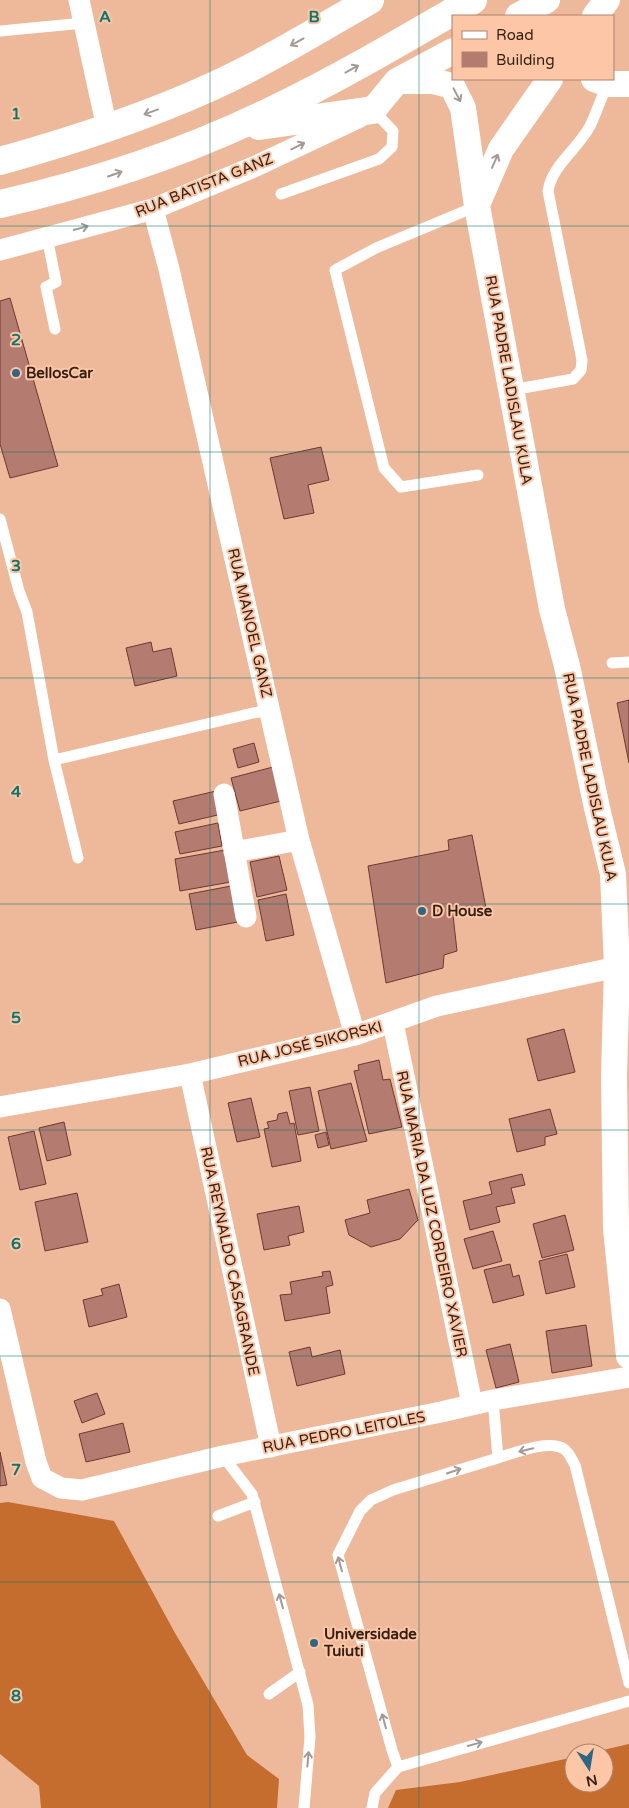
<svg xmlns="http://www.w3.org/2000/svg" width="629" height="1808" font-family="'Varela Round',sans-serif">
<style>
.forest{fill:#c56c2f}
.building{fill:#b47b70;stroke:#6c392f}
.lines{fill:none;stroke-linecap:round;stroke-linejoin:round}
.service{stroke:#fff;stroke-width:11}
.minor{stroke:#fff;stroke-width:21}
.tertiary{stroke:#fff;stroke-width:26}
.motorway{stroke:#fff;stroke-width:28}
.oneway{stroke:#a39a95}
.grid{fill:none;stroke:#0f766e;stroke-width:1;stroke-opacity:0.55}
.poi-dot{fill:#2f6681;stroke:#fcc6a7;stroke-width:2}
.labels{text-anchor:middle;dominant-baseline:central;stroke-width:4;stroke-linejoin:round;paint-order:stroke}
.street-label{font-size:15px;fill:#331f13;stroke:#fcc6a7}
.poi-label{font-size:15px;font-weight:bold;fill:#331f13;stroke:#fcc6a7;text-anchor:start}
.grid-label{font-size:16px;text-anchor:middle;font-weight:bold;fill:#0f766e;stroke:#fcc6a7;stroke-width:4;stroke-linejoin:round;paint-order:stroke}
</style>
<rect width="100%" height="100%" fill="#eeb99b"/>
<!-- forest -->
<path class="forest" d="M8,1502L114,1521L175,1633L247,1755L279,1779L277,1808H41L39,1786L0,1754V1503Z
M629,1744V1808H388L396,1790L460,1782L574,1757V1783H604V1753H590Z"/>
<!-- building -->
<path class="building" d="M10,298L58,466L10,478L0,444V301Z
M321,447L329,480L308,485L314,513L284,519L270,458Z
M151,642L153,652L171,648L177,676L135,686L126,648Z
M629,700V763L617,703Z
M254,743L259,762L238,768L233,749Z
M273,767L281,801L240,811L231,778Z
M216,791L222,814L179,824L173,801Z
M218,823L222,846L180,854L175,832Z
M472,835L486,908L453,915L457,951L444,955L443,968L386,983L368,866L449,850L448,840Z
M225,850L231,882L180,891L175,859Z
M279,856L287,890L257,897L250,862Z
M231,886L238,922L196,930L189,894Z
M286,894L294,935L266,941L258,900Z
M564,1029L575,1072L538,1081L527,1039Z
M379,1060L383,1080L390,1079L402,1127L369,1134L354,1071L359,1070L358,1065Z
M351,1083L367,1141L331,1149L318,1091Z
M310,1087L319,1131L298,1135L289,1091Z
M251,1098L260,1137L237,1142L228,1103Z
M550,1109L557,1134L545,1137V1145L517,1152L509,1119Z
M287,1112L290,1124L294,1123L301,1161L272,1167L264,1129L269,1128L267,1122L277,1120L278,1114Z
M64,1122L71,1155L47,1161L39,1128Z
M34,1131L46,1184L20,1190L8,1137Z
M326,1132L329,1145L318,1148L315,1135Z
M522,1174L525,1185L511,1188L515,1203L496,1207L500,1222L470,1230L463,1201L492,1194L489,1182Z
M409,1189L418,1220L400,1239L371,1247L349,1235L345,1220L370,1213L367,1200Z
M77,1193L88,1242L45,1251L35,1202Z
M299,1206L304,1232L288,1236L290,1245L264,1250L257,1214Z
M565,1215L574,1250L542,1258L533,1224Z
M493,1231L502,1261L473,1269L464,1239Z
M567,1254L575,1287L546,1294L539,1261Z
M510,1264L513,1277L519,1275L524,1295L493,1303L484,1270Z
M330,1271L333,1285L326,1287L330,1313L285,1321L280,1295L292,1294L290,1282L323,1276L322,1272Z
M119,1284L127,1317L89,1327L83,1300L103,1295L101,1289Z
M586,1325L592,1366L552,1373L546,1331Z
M510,1344L519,1382L496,1388L486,1350Z
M310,1347L312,1357L340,1350L345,1374L297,1386L289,1352Z
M97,1393L105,1414L82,1423L74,1401Z
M123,1423L130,1452L86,1462L79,1434Z
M0,1452L7,1485L0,1486Z"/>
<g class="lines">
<!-- service -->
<path class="service" d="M0,31L84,23
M281,194L379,159L392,147L393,131L373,110
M477,206L376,248L335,270L384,468L401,487L478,475
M47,237L56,282L46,287L55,329
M512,390L573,379L581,370L582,360L548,191C552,165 578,149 590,126C597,112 601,97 608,84
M0,519L19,591L27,612L54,760L253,713L270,710
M612,663L629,662
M54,760L78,858
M223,1456L252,1494L308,1705L310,1737L304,1808
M498,1458C514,1453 550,1439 564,1449C569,1452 572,1460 575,1465L629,1683
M218,1516L255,1502
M269,1694L300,1672
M398,1767L392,1750L338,1555L360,1511L371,1500L393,1490L498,1458L493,1400
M372,1808L375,1793L398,1767L629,1701"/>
<!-- minor -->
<path class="minor" d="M79,0L107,128
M153,209L169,269L299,840L355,1035
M0,250L153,209L256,166L360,117
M224,794L246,917
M234,852L299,840
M393,1023L472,1404
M190,1074L271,1447
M0,1107L190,1074L355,1035L437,1006L617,967
M0,1309L36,1462L42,1478L61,1488L82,1490L223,1456L441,1412L493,1400L629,1377"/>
<!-- tertiary -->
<path class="tertiary" d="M518,16L547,0
M595,16L607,0
M594,79L608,84H629
M397,81H433L452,86L463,108L477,206L552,609L567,666L597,808L613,874L617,967L614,1076L616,1229L629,1356
M373,110L397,81L453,51
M477,205L501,149L550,79"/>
<!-- motorway -->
<path class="motorway" d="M259,126L373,110
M0,161C72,141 143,118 211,87C266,62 318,30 370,0
M0,204C98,182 191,151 281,106C347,74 410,36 473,0"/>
</g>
<!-- one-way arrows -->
<defs><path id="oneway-shaft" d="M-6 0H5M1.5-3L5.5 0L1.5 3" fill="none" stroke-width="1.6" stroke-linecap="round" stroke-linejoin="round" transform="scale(1.25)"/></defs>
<g class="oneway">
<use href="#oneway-shaft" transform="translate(297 42) rotate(151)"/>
<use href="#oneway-shaft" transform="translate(352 69) rotate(-29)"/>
<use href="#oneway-shaft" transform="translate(457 95) rotate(62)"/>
<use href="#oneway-shaft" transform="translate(151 112) rotate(160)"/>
<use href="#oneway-shaft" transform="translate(298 146) rotate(-26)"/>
<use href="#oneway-shaft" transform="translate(495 161) rotate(-66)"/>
<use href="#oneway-shaft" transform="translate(115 174) rotate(-19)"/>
<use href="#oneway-shaft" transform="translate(81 228) rotate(-15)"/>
<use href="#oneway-shaft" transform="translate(526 1450) rotate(166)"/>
<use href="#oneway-shaft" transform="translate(454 1471) rotate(-19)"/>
<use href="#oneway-shaft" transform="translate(340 1564) rotate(-105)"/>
<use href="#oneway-shaft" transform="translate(281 1601) rotate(-105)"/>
<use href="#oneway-shaft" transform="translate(384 1721) rotate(-105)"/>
<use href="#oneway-shaft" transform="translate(475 1744) rotate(-15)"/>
<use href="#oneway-shaft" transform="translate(308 1759) rotate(-85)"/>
</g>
<!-- grid -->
<path class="grid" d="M210,0V1808M419,0V1808M0,226H629M0,452H629M0,678H629M0,904H629M0,1130H629M0,1356H629M0,1582H629"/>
<!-- markers -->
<g class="poi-dot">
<circle cx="16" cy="373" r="5"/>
<circle cx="422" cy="911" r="5"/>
<circle cx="314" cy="1643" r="5"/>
</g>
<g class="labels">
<!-- street labels -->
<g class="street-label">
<text transform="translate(204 185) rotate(-22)">RUA BATISTA GANZ</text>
<text transform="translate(509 380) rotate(80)">RUA PADRE LADISLAU KULA</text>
<text transform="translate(250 623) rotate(77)">RUA MANOEL GANZ</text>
<text transform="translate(590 777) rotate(78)">RUA PADRE LADISLAU KULA</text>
<text transform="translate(310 1044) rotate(-14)">RUA JOSÉ SIKORSKI</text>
<text transform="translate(432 1214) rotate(78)">RUA MARIA DA LUZ CORDEIRO XAVIER</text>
<text transform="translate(230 1261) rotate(78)">RUA REYNALDO CASAGRANDE</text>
<text transform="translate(344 1432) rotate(-11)">RUA PEDRO LEITOLES</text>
</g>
<!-- poi labels -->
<g class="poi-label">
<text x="26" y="373">BellosCar</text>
<text x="432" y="911">D House</text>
<text x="324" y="1634">Universidade<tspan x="324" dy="17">Tuiuti</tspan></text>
</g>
</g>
<g class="grid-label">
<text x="105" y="22">A</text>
<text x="314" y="22">B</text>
<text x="16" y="119">1</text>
<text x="16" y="345">2</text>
<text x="16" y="571">3</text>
<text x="16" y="797">4</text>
<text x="16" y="1023">5</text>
<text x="16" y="1249">6</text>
<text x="16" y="1475">7</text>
<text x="16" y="1701">8</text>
</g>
<!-- legend -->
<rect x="452" y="15" width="162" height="65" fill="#fcc6a7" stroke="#ac836c"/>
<rect x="462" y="31" width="25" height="8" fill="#ffffff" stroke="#ac836c"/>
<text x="496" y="40" font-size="15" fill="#331f13">Road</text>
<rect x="462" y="52" width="25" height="15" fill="#b47b70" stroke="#ac836c"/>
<text x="496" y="65" font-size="15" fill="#331f13">Building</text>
<!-- north arrow -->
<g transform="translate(589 1768) rotate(168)"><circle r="24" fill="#fcc6a7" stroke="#ac836c"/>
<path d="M0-4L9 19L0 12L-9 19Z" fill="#2f6681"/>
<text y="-8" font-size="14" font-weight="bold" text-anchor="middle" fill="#331f13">N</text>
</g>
</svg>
